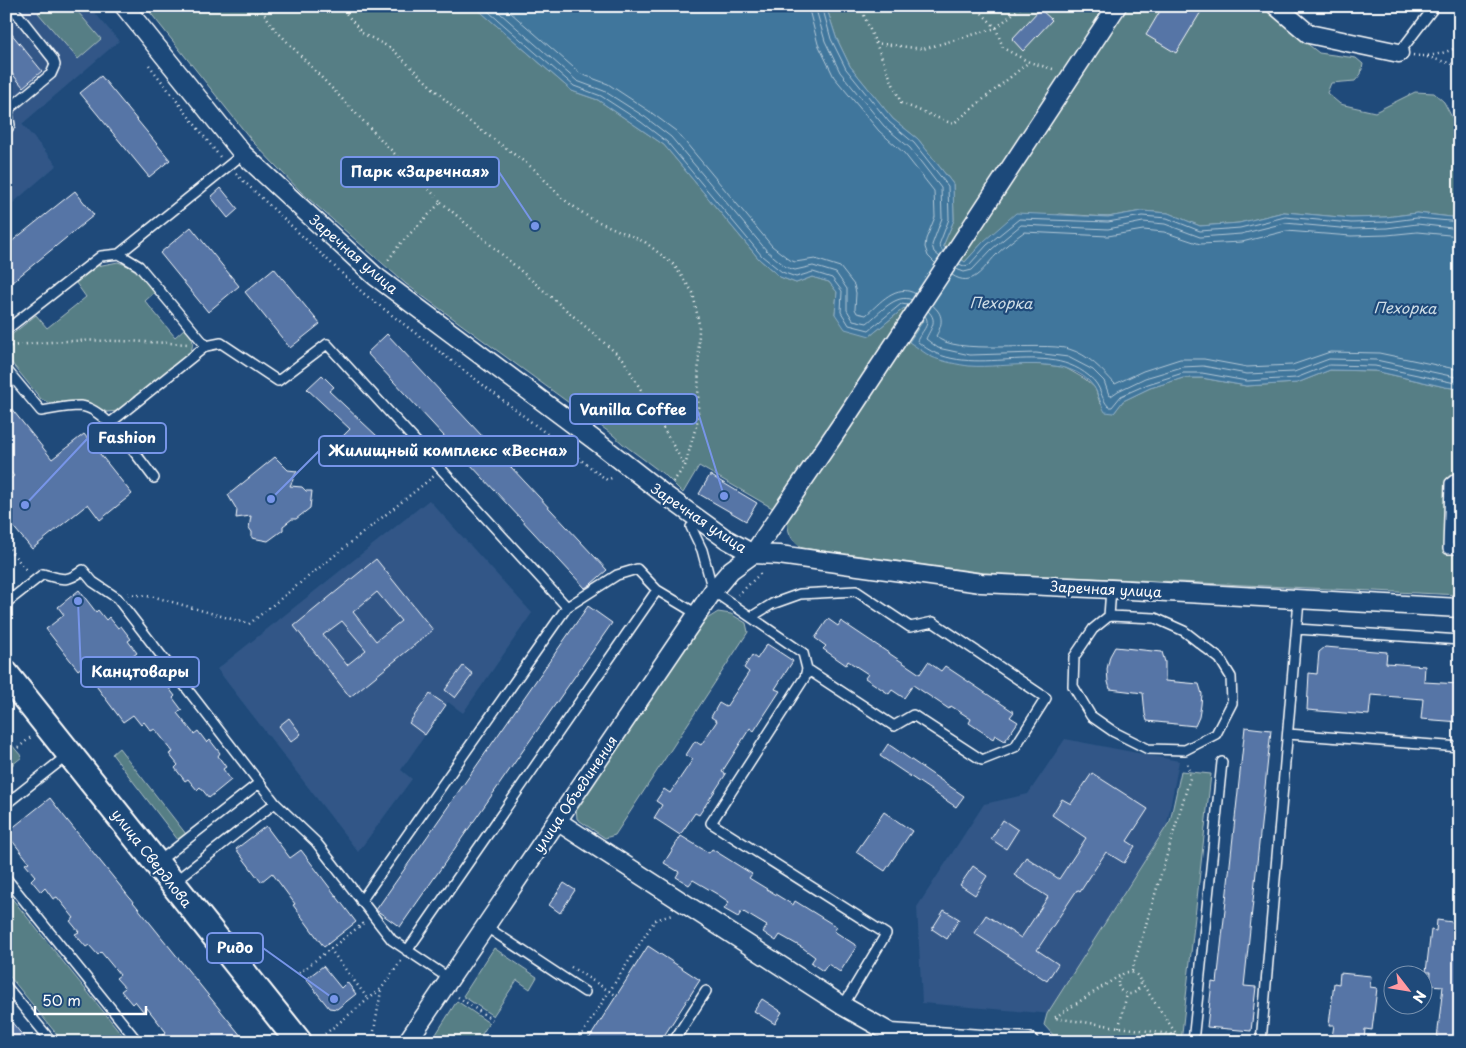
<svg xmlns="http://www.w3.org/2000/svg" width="1466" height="1048" font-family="'Playpen Sans',sans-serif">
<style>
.built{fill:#305787}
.green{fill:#577e85;stroke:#abbec2}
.water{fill:#40769c;stroke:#8cadc4}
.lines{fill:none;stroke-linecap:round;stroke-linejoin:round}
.shore{stroke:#b3c8d7;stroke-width:1}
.building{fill:#5675a6;stroke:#fff;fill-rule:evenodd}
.lane-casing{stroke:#fff;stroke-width:12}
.street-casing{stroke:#fff;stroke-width:21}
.secondary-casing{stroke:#fff;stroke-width:29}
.path{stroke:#fff;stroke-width:2.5;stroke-dasharray:1 4;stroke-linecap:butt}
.lane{stroke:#1f4a7a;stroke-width:9}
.street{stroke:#1f4a7a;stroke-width:18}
.secondary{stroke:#1f4a7a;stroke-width:25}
.labels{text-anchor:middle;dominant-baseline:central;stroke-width:4.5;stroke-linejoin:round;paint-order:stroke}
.street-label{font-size:14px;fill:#fff;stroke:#1f4a7a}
.water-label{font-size:15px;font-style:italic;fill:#cfdde6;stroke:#1f4a7a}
.leader{fill:none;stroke:#7795e8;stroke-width:2}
.callout-dot{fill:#7795e8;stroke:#1f4a7a;stroke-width:2}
.callout{fill:#1f4a7a;stroke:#7795e8;stroke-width:2}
.callout-label{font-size:15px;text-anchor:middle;font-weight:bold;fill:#fff}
</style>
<rect width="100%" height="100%" fill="#1f4a7a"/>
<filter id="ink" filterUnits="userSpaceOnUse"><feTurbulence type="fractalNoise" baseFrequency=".02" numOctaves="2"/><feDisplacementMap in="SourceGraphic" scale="10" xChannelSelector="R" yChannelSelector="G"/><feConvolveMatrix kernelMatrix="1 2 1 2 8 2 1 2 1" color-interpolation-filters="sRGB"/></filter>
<g filter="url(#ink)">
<!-- built -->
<path class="built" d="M6,6H89L119,41L22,124L57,165L6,209Z
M429,500L532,613L463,713L448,702L401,770L412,779L358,852L217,669Z
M1065,739L1179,761L1164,840L1053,1014L922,1003L917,907L984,804L1028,794Z"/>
<!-- green -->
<path class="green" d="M47,6H73L101,39L78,59L38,13Z
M145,6H474L572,91L598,100L664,145L759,259L780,277L796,283L812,277L829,282L837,292L835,314L870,336L904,308L923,321L1036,364L1064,367L1085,379L1095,388L1100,403L1114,413L1123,401L1150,388L1183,378H1202L1246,386L1297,383L1330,370L1375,371L1445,387L1460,389V595L985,573L802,548C791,541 786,530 788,517L699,466L683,493L666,476L623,444L613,435L406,284L301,192L253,142Z
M826,6H1260L1319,53L1356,58L1363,64L1361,74L1355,81L1331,83L1327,93L1340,104L1375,112L1415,92L1434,93L1444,102L1460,133V218L1417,213L1386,217L1351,218L1284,212L1239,223L1200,226L1168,213L1142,211L1108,217L1060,214L984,241L965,262L943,246L954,220L953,184L918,139L893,119L850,66L836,37Z
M118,262L136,269L155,292L145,301L175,337L185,328C193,337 195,342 190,353L119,411L107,412L87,402L80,401L49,403L41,399L6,356V344L9,337L36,315L47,328L86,297L76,283L97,266Z
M718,612L731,614L746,623L748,632L615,835L605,838L577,819L576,808L699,624Z
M6,738L22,757L12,765L6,758Z
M119,748L186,834L178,840L112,754Z
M1181,771L1211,774L1181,1042H1115L1054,1036L1044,1025L1047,1014L1170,821Z
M10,896L128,1042H63L6,972V898Z
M494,948L537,977L530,989L517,980L493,1016L463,996Z
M457,1001L489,1023L477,1042H431Z"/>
<!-- water -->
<path class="water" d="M474,6H826L836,37L850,66L893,119L918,139L953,184L954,220L943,246L965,262L984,241L1016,213L1108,217L1142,211L1168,213L1200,226L1239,223L1284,212L1351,218L1386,217L1417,213L1460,218V389L1445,387L1375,371L1330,370L1297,383L1246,386L1202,378H1183L1150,388L1123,401L1114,413L1105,412C1101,405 1098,393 1094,387C1070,352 1005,369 969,366C960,365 940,361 932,357C924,353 917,347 909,342L923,321L904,308L870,336L845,329L835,314L837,292L829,282L812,277L796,283L780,277L759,259L664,145L598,100L572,91Z"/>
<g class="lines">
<!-- shore -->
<path class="shore" d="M482,6L574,86L601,96L641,122L667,142L762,256L782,272L796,277L813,272L832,278L842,291L841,312L849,325L869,330L901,304L908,305
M492,6L577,81L604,91L645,117L671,137L767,251L786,267L795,270L813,266L836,273L847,289V310L853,320L867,323C879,314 896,292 912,300
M503,6L581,74L608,84L649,111L676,131L772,246L790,260L795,262L815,259L840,267L854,285L856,293L855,309L857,313L866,315C880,303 896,282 916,294
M808,6L818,44L834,77L879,131L904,153L934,191L935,217L926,239L925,247L928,256L935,263
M815,6L825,41L840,72L884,126L910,148L941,188L942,218L932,245L934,252L940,257
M822,6L831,39L846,69L889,122L914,143L948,186L949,219L939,245L943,252
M959,264L964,266L969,265L987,245L1019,219L1108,222L1142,216L1167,218L1200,231L1240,228L1285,217L1351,223L1386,222L1417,218L1460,222
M956,269L964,272L972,270L992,249L1021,225L1108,229L1143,222L1165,224L1200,237L1241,234L1285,223L1351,229L1387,228L1417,224L1460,229
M952,275C973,289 983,268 996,255C1004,247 1014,239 1024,232L1108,236L1143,230L1164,232L1200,244L1242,242L1286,231L1351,236L1387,235L1417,232L1460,236
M932,305C944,314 943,324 936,336C952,356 1041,341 1069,349C1089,355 1102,370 1115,384L1143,371L1180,359H1204L1247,367L1292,365L1330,352L1379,353L1460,370
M928,311C939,321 930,329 926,339L938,348L970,355L1036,353L1068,357L1093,370L1104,381L1109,395L1111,396L1118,391L1145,378L1182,367L1203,366L1247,374L1294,372L1329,359L1376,360L1460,378
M925,316C932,324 920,333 917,341C965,385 1041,336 1089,376C1103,387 1099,397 1109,407H1112L1121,396L1148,384L1183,373H1202L1247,381L1296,378L1329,365L1375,366L1460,384"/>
</g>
<!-- building -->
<path class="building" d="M1163,6H1195L1202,10L1176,53L1146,35Z
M1040,9L1052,20L1023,51L1012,39Z
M6,27L42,71L23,87L6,66Z
M101,76L170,160L149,177L80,93Z
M221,188L238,209L228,218L211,197Z
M75,191L94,215L6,287V246Z
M191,227L239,286L208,312L160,253Z
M274,268L320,324L290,348L245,292Z
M387,334L607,570L591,584L585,588L367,353Z
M322,375L334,387L329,391L377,436L359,455L341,438L350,429L307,389Z
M6,402L52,459L84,434L132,494L100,520L88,504L32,549L6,518V482L14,476L6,467Z
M275,457L288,470L297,471L290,486L302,487L306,491H312L310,508L296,519H292L283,526V530L268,541L252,538V532L249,528L251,516L236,518L237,510L228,495Z
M710,475L757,503L746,521L699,494Z
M376,559L433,630L350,697L294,626ZM377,592L401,621L376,641L353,612ZM342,621L366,650L347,665L323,635Z
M79,590L96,612L98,610L106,620L109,617L118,628L121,626L131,639L128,641L137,653L132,657L148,677L153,673L163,685L165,683L175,696L173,698L182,710L177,713L194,734L198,731L207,743L210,740L220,753L218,756L226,767L223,769L231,780L209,798L200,787L197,790L188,779L185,781L175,768L178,765L169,754L173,752L155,729L151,731L144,722L141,725L133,715L123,722L82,667L78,670L46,629L64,615L58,607Z
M588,606L612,623L400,927L376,910Z
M828,619L838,626L841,621L920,674L928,662L941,671L945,666L1014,712L1010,717L1018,722L1005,741L995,735L993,739L969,723L971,719L951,706L949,709L913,685L904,698L892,690L889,694L865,678L868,674L848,661L846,665L823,649L826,646L815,638Z
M767,644L793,661L775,689L780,691L754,731L750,728L722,772L726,774L699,815L695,813L680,835L654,818L662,805L656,801L664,789L670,793L693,759L686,755L695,741L701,745L717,721L711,717L719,703L726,707L749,672L744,668L752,655L757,659Z
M1115,647L1162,652L1165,662V681L1199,684L1202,694L1201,705L1199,717L1195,726L1147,721L1145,714L1143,693L1110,689L1108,682L1107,669L1110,656Z
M1325,647L1387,652L1386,663L1425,666L1424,682L1460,684V722L1421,719L1423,699L1371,695L1369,715L1307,710L1309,673L1317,674L1319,652Z
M463,666L473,674L455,698L445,690Z
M430,694L446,705L425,735L409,723Z
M289,718L301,734L291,742L279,726Z
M1245,727L1271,730L1244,986L1256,987L1251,1031L1207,1027L1212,982L1217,983Z
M888,744L964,796L956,807L880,756Z
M1092,773L1148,809L1127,841L1135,846L1124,863L1106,852L1080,892L1077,890L1037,950L1058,964L1047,981L974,933L986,915L1021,938L1048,897L1014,875L1026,857L1059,879L1086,838L1052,815L1062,799L1071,804Z
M50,798L63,815L246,1042H168L162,1035L166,1032L147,1008L143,1011L135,1001L132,1004L121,991L125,988L116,978L120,975L101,952L98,955L89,945L86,947L75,934L79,932L70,921L74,918L57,897L53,899L45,888L41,892L31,880L35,876L25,864L29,862L6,833Z
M884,812L912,831L885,871L856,852Z
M1003,820L1018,830L1006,849L991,839Z
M266,826L290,858L301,850L356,922L324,947L293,905L295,904L272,873L261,882L236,849Z
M681,836L709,853L712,849L752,874L749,878L793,905L795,901L837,927L834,931L857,946L840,972L828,964L823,971L811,963L815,957L803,948L780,935L776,941L763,932L767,926L742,911L738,917L724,909L729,902L717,894L693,880L689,885L676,877L679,872L664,863Z
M973,866L987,876L975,895L960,885Z
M564,883L575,890L560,913L549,905Z
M944,910L959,919L947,939L932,929Z
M1437,920L1460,923V1042H1442V1039H1437L1443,986L1430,985L1431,972H1426L1431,930L1436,931Z
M648,946L700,980L660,1042H587Z
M323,966L341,988L347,982L356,994L337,1009L329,1008L306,979Z
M1340,973L1371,976L1370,987L1377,988L1372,1030L1365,1029L1364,1041L1332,1037L1334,1025H1329L1334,983L1339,984Z
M762,999L782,1012L775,1024L754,1011Z
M6,1015L28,1042H6Z"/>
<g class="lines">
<defs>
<path id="lane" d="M1399,53L1435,6
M6,131L10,125L8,114L10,108L51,74L55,65L53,59L11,6
M119,254L243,154
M6,330L101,256L119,254L139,266L206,346L221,343L278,381L327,344L567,607L617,575L637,569L657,590L697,614
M6,369L41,411C54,409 67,406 80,406C105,407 139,459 154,478
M110,423L206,346
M1460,475L1450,483L1448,549H1460
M691,527L702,550L713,591L803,653L807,669L805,677L711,823L886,934L843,1006
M6,603L43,574C61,579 67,583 83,570L93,582L117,598L275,803L316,842L392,940L450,979
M1109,616L1155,618L1184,631L1220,659L1231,677L1232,703L1216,734L1185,750L1148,749L1114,732L1091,716L1073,686L1074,657L1093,629Z
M1109,616L1111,589
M751,617L772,604L800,594L856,591L910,627L933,622L1046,698L1015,747L982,760L913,715L894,726L807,669
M1297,629L1460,640
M1288,734L1460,747
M6,804L69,754
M158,862L259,783
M6,878L138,1042
M174,882L275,803
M361,901L567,607
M485,926L585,992
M407,951L657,590
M6,986L52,1042
M673,1042L706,991
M1193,1042L1222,762
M1261,1042L1299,600"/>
<path id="street" d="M124,6L243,154L375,276L601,445L665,495L726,539L753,554L779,555L981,583L1111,589L1460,608
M1276,6L1309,34L1399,53
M557,821L843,1006L891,1033L1029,1042
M407,1042L713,591L731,570L753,554L843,422L1117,6"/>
<path id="secondary" d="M6,674L299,1042"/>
</defs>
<!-- lane casing -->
<use href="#lane" class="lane-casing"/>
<!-- street casing -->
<use href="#street" class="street-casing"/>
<!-- secondary casing -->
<use href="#secondary" class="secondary-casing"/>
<!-- path -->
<path class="path" d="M103,6L108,13
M259,6L274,28L441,202L400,244L386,263
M340,6L362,33L391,48L462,116L534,169L563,199L590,218L645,242L674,265L693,293L699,324L698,419L685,466L673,482
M860,6L901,103L953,124L1029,62
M975,6L996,28L1003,48L1029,62L1056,70
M875,43L923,49L996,28L1022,6
M1413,55C1430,58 1445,53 1460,46
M1427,57L1460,66
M149,65L220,157
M236,174L363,293L607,480L614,477
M441,202L623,359L685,466
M6,347C67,337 128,341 189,344
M6,545L27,571
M128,594L155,597L249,624L434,476
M738,595L763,571
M18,748L32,736
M330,949L368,999
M571,967L617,996
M1132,971L1190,778L1187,761
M1118 983a11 11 0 1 1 22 0a11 11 0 1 1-22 0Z
M299,973L365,922
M1119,976L1054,1018L1177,1035L1141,982
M458,997L494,1021
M1119,1027L1127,994
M374,1031L381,991
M325,1034L381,989L401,961
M577,1042L655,920L672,915
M586,1042L592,1034"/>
<!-- lane -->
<use href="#lane" class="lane"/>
<!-- street -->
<use href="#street" class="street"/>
<!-- secondary -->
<use href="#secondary" class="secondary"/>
</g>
</g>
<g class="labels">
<!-- street labels -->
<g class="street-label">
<text transform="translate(354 254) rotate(41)">Заречная улица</text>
<text transform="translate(699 518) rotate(34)">Заречная улица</text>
<text transform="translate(1106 589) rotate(3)">Заречная улица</text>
<text transform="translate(575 794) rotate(-56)">улица Объединения</text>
<text transform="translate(152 858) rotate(52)">улица Свердлова</text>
</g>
<!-- water labels -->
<g class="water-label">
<text transform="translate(1001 302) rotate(1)">Пехорка</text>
<text transform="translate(1405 307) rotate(1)">Пехорка</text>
</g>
</g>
<!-- callouts -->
<path class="leader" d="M535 226L499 172M724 496L697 409M25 505L88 438M271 499L319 451M78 601L81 672M334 999L263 948"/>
<g class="callout-dot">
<circle cx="535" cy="226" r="5"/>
<circle cx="724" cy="496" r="5"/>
<circle cx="25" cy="505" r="5"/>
<circle cx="271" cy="499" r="5"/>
<circle cx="78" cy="601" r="5"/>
<circle cx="334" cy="999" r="5"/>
</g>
<g class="callout">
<rect x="341" y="157" width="158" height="30" rx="5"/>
<rect x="570" y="394" width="127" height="30" rx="5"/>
<rect x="88" y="423" width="78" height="30" rx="5"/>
<rect x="319" y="436" width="259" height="30" rx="5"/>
<rect x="81" y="657" width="118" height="30" rx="5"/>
<rect x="207" y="933" width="56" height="30" rx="5"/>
</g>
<g class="callout-label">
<text x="420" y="177">Парк «Заречная»</text>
<text x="633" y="415">Vanilla Coffee</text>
<text x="127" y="443">Fashion</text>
<text x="448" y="456">Жилищный комплекс «Весна»</text>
<text x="140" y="677">Канцтовары</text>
<text x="235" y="953">Ридо</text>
</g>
<!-- margin -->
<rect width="1466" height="1048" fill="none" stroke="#1f4a7a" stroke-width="25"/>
<rect x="12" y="12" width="1441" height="1023" fill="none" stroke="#fff" stroke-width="2" filter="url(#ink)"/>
<!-- north arrow -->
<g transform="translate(1408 990) rotate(121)"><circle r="24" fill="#1f4a7a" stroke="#7992af"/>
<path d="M0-4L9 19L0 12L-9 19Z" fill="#ff9aa2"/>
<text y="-8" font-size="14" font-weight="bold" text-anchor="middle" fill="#ffffff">N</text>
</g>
<!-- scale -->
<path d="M35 1006v8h111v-8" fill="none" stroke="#ffffff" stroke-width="2.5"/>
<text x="42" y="1006" font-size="15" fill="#ffffff" stroke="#1f4a7a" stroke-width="4" paint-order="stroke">50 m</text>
</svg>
